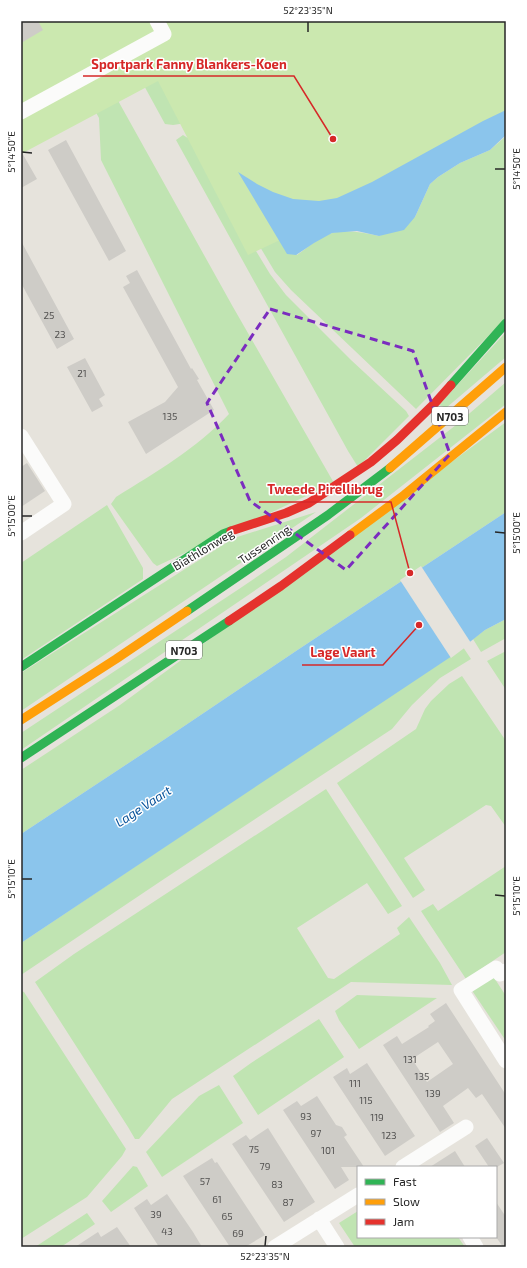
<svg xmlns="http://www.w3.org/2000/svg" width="527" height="1268" font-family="'Exo 2',sans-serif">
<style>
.green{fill:#c0e4b2}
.pitch{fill:#cbe8af}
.water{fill:#8bc5ec}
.pier{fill:#e6e3dc}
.building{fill:#ceccc7;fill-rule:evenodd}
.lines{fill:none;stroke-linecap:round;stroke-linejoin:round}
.street{stroke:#fbfbfa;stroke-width:15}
.fast{stroke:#30b455;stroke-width:9}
.slow{stroke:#ff9f0a;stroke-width:9}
.jam{stroke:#e5322d;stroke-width:9}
.marked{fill:none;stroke:#7b2cbf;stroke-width:3;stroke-dasharray:8 5;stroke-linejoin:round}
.ticks{fill:none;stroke:#272727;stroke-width:1.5}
.labels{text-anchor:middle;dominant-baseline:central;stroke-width:3;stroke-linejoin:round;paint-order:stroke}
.number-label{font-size:10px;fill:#525150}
.shield{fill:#fff;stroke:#686868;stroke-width:1}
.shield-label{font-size:11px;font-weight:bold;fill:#272727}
.street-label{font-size:12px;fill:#272727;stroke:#fff}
.water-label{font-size:13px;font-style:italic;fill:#07529a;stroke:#fff}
.leader{fill:none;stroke:#d62828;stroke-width:1.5}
.callout-dot{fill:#d62828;stroke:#fff;stroke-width:1.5}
.callout-label{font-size:13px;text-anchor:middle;font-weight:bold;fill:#d62828;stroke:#fff;stroke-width:3;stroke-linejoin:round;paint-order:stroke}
.neatline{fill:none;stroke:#272727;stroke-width:1.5}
.ticks-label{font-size:10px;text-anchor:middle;fill:#272727}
</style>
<rect width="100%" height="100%" fill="#e6e3dc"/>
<!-- green -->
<path class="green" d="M150,49L297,255C307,248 319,237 332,233C347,229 364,233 379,236L415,217L430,184L438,177L460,163L490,150L506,136V318L416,409L291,290L275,272L186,123L173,125L165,124L130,60Z
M106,79L233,307L334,483L157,566L153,563L111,504L116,497C156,472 196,449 229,414L101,160L99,118L84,91Z
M183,135L191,140L253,246L270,274L286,295L351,360L406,411L409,416L358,467L348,451L176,140Z
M506,332V357L446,408L439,405Z
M506,382V404L361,518L21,750V733L239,589L286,557L456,425Z
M506,422V512L296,651L165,739L21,834V770L120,705Z
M107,505L143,568V579L21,660V563Z
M316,512L21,711V673L234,538Z
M506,619V638L481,652L473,639L485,630Z
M463,647L471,659L440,678L412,705L392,729L164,879L21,975V943Z
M506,651V690L487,661Z
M462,676L506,741V827L491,806L486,805L404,858L425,890L413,898L337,783L416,729L425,709L431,701L449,684Z
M326,789L402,906L388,914L367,883L297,928L328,978L334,979L400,934L397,928L409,917L440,963L452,985L351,982L172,1099L139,1139H135L128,1127L35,982L74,954Z
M506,866V952L466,979L421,911L433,904L438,911Z
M493,976L506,996V1041L471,989Z
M21,991L24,992L126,1149L122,1156L87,1197L21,1239Z
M357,995L437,998L359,1049L339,1020L335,1011Z
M319,1019L344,1057L258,1115L233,1076L251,1063Z
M219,1085L243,1123L162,1177L146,1152L199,1096Z
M133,1166L137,1167L148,1186L111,1212L102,1201Z
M358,1211V1237H458L465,1247H355L339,1223Z
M87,1213L95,1224L61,1247H35Z"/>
<!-- pitch -->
<path class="pitch" d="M21,21H506V123L397,185L248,255L158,81L21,154Z"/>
<!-- water -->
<path class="water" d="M506,110V135L490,150L460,163L438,177L430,184L415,217L404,230L379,236L357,231L332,233L314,243L296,255L287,254L238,172L257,184L273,192L293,199L319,201L337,198L372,182L483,121Z
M506,512V619L485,630L452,656L21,943V834L165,739L296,651Z"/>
<!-- pier -->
<path class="pier" d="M421,566L471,643L451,658L400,580Z"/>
<!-- building -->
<path class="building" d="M21,21H38L43,30L21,43Z
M66,140L126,251L109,261L48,150Z
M21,151L37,179L21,188Z
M21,241L74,339L57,349L21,283Z
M137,270L191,369L192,368L199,379L197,380L214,410L146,454L128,422L165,402L178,387L123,287L130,283L126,276Z
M85,358L105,395L99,399L103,406L92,412L67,367Z
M27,463L45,491L21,507V467Z
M446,1003L506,1095V1129L482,1094L476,1098L468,1088L443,1106L454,1123L440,1132L383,1045L397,1036L402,1044L429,1027L428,1026L435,1021L430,1014ZM438,1042L453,1064L427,1082L412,1059Z
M367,1063L415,1136L385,1156L333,1077L347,1068L350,1074Z
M317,1096L336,1125L342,1127L347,1135L344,1137L364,1167H341L349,1180L335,1189L283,1110L297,1101L301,1106Z
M268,1128L315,1202L284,1222L232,1144L246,1135L250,1140Z
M487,1138L504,1163L497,1167H489L475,1146Z
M455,1151L465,1167H430Z
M212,1158L215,1163L217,1162L265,1235L245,1247H230L183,1176Z
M167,1194L193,1232L202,1247H159L134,1208L147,1199L151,1205Z
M496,1202L506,1217V1247H503L496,1237Z
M117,1227L131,1247H75L98,1232L101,1237Z"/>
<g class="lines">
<!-- street -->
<path class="street" d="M21,112L164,34L157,21
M21,436L64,504L21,533
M506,971L500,974L496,968L461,990L506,1061
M403,1167L466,1127
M319,1219L337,1247
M470,1237L476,1247
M275,1247L358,1195"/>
<!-- fast -->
<path class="fast" d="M451,385L506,323
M187,611L328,515L390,468
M21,667L223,534L231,531
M21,758L229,621"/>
<!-- slow -->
<path class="slow" d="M390,468L506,367
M350,535L404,495L506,412
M21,720L116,659L187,611"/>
<!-- jam -->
<path class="jam" d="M231,531L286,513L309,503L371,462L397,440L435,403L451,385
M229,621L281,586L350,535"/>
</g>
<!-- marked area -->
<path class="marked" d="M270,309L413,351L450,454L346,570L250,501L207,403Z"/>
<!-- ticks -->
<path class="ticks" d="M308,32V22M22,152L32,153M495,169H505M22,516H32M495,532L505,533M22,879H32M495,895L505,896M265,1246L266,1236"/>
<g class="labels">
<!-- number labels -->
<g class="number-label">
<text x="49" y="315">25</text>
<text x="60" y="334">23</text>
<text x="82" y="373">21</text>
<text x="170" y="416">135</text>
<text x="410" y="1059">131</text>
<text x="422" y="1076">135</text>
<text x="355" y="1083">111</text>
<text x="433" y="1093">139</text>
<text x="366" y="1100">115</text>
<text x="306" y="1116">93</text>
<text x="377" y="1117">119</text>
<text x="316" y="1133">97</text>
<text x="389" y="1135">123</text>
<text x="254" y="1149">75</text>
<text x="328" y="1150">101</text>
<text x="265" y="1166">79</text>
<text x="205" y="1181">57</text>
<text x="277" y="1184">83</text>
<text x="217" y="1199">61</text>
<text x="288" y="1202">87</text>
<text x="156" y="1214">39</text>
<text x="227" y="1216">65</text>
<text x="167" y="1231">43</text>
<text x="238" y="1233">69</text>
</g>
<!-- shield labels -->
<g class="shield">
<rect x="432" y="407" width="36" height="18" rx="3"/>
<rect x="166" y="641" width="36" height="18" rx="3"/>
</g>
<g class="shield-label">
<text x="450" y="416">N703</text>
<text x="184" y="650">N703</text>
</g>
<!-- street labels -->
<g class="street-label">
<text transform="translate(264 544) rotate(-34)">Tussenring</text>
<text transform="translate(203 549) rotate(-31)">Biathlonweg</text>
</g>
<!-- water labels -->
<g class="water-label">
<text transform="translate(143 806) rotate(-33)">Lage Vaart</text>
</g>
</g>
<!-- callouts -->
<path class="leader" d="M333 139L294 76H83M410 573L391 502H259M419 625L383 665H302"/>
<g class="callout-dot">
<circle cx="333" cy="139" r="4"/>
<circle cx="410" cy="573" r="4"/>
<circle cx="419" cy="625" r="4"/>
</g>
<g class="callout-label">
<text x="189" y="69">Sportpark Fanny Blankers-Koen</text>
<text x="325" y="494">Tweede Pirellibrug</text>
<text x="343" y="657">Lage Vaart</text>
</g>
<!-- border -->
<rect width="527" height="1268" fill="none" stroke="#ffffff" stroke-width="44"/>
<!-- legend -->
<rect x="357" y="1166" width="140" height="72" fill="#ffffff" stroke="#a9a9a9"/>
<rect x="365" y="1179" width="20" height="6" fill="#30b455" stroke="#a9a9a9"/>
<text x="393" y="1186" font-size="12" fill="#272727">Fast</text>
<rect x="365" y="1199" width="20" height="6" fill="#ff9f0a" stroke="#a9a9a9"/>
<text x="393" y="1206" font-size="12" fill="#272727">Slow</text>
<rect x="365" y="1219" width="20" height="6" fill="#e5322d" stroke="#a9a9a9"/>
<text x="393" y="1226" font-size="12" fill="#272727">Jam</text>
<rect x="22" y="22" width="483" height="1224" class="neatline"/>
<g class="ticks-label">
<text x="308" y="14">52°23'35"N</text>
<text transform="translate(11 152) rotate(-90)" y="4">5°14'50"E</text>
<text transform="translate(516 169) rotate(-90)" y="4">5°14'50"E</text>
<text transform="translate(11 516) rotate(-90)" y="4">5°15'00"E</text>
<text transform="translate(516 533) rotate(-90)" y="4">5°15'00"E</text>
<text transform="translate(11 879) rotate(-90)" y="4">5°15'10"E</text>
<text transform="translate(516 896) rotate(-90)" y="4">5°15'10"E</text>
<text x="265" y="1260">52°23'35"N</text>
</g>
</svg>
